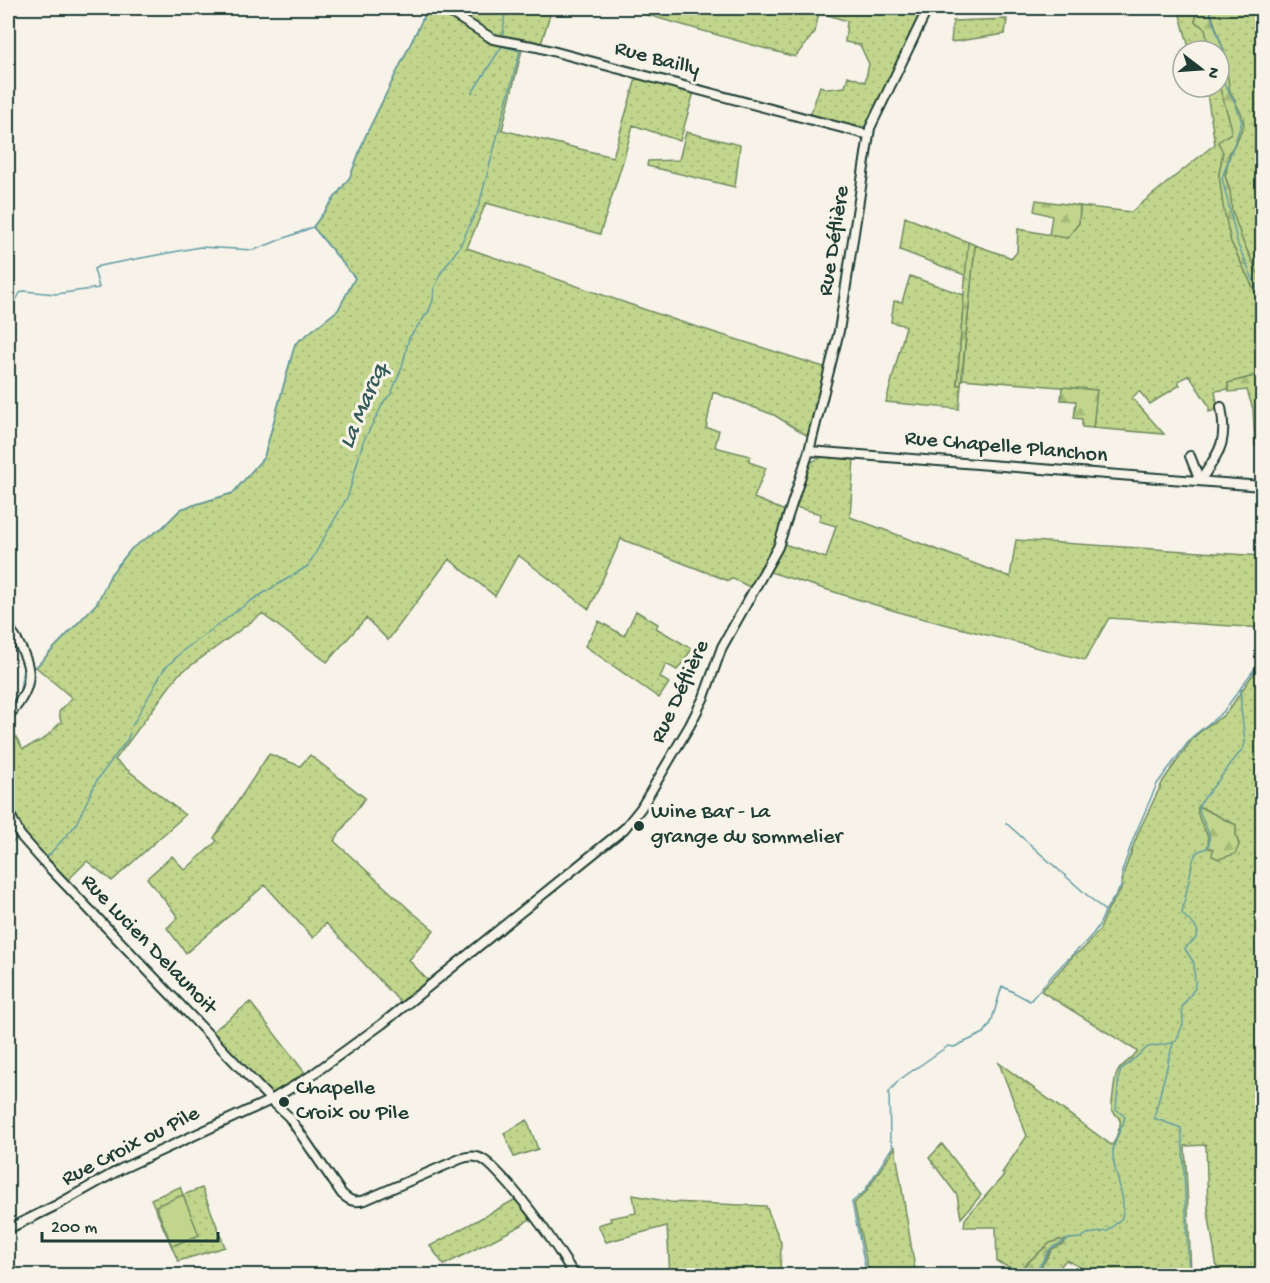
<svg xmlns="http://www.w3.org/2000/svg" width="1270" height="1283" font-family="'Gochi Hand',sans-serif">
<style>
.grass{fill:url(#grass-dots);stroke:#708a60;stroke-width:1.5;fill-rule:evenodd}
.forest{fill:url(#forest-firs);stroke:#708a60;stroke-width:1.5}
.garden{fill:#c1d68c;stroke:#708a60;stroke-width:1.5}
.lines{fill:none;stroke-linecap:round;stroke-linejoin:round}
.stream{stroke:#629ba4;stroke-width:1.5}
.minor-casing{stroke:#1f3d34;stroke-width:12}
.minor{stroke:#f7f3e8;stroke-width:8}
.poi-dot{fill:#1f3d34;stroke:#f7f3e8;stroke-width:2}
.labels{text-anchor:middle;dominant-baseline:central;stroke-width:6;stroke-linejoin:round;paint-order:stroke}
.street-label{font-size:22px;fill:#1f3d34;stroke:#f7f3e8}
.poi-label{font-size:22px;fill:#1f3d34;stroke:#f7f3e8;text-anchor:start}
.water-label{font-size:24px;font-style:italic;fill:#355c59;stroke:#f7f3e8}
</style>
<defs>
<pattern id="grass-dots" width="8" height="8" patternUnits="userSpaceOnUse" patternTransform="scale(1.5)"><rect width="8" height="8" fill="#c1d68c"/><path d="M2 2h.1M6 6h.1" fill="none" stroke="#a5b979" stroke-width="1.8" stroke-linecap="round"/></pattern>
<pattern id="forest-firs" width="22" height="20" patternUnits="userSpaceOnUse" patternTransform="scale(1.5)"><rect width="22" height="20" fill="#c1d68c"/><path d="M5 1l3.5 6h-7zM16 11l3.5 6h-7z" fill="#a5b979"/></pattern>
</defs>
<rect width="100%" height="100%" fill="#f7f3e8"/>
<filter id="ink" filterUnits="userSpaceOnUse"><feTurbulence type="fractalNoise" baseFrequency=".0167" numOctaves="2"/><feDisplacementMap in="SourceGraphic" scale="12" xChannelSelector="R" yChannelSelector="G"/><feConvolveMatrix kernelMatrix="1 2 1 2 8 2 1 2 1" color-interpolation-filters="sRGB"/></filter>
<g filter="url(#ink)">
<!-- grass -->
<path class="grass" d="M428,8H440L489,39L487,42L496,45L498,43L523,46L502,130L613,157L637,75L694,92L680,141L633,125L623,161L600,234L486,203L467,248L678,321L827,368L808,436L774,415L713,392L706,428L719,430L715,447L750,456L749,462L766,468L754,498L785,511L773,550L752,588L731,578L729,581L621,539L589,609L518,555L495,596L449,559L388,640L366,618L327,662L262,614L178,675L115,760L185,815L112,881L87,861L65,883L20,835L8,810V723L23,749L44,739L61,722L59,712L72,698L36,667L97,603L111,574L132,548L163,527L181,509L233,493L264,457L295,344L338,310L355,278L313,227L350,177L365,137Z
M447,8H552L541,44L687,83L497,40Z
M623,8H910L922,12L867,128L860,126L858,132L813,118L811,113L820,86L827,89L845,87L848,76L865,82L869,64L860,45L845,42L847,21L819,12L815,32L795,57Z
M1178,8H1198L1195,22L1205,28L1209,51H1190Z
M1209,8H1262V282L1243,242L1231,210L1230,191L1225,176L1230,151L1241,131L1235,100L1230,92L1226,74L1224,52Z
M1007,19L1005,34L951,42L953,21Z
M1219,84L1231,125V133L1223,152L1219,174L1231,242L1262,306V374L1228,383L1229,389L1215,391L1218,409L1209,412V406L1189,375L1178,381L1180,385L1150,404L1139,391L1132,398L1164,434L1093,428L1096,390L962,379L975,245L1012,258L1017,252L1018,229L1067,238L1079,223L1080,206L1131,212L1215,144L1206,87H1219Z
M686,132L740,145L735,187L647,166L648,161L679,160Z
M905,217L968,242L967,276L900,250Z
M910,276L964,295L957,384L961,385L959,409L886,402L906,326L891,322L894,301L902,302Z
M827,455L854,458L850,517L1010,577L1016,540L1262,556V628L1109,618L1085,660L905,614L770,572L784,544L826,558L836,526L819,521L821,514L795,507L806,471L811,462Z
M636,611L658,624L656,628L692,649L677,670L666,664L660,677L669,683L659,698L585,646L599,621L624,636Z
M1262,661V1275H1218L1208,1211L1206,1145L1185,1146L1191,1272L1184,1275H1078L1084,1269L1066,1260L1053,1275H1045L1039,1270L1052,1249L1055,1247L1050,1243L1018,1271L997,1262L996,1227H964L965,1219L1004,1175L1002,1173L1027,1136L999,1063L1110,1144L1112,1145C1116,1141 1116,1137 1118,1132C1126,1112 1110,1119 1112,1103C1113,1095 1114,1084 1116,1076C1119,1064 1132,1061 1137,1051L1041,991L1073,956L1084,948L1100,929L1108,909L1121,890L1124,872L1138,833L1163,781L1193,738L1207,726L1223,716L1230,708ZM1202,808L1236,825V835L1239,845L1214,852L1207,832L1200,820Z
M269,754L300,766L310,755L365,798L334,841L411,911L434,930L409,960L429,982L402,1004L326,923L313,938L265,885L186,953L167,928L178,917L147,878L172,856L185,870L217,841L214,838Z
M250,1002L306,1074L276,1094L265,1090L212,1035V1032Z
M527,1120L538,1149L514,1157L504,1133Z
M942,1144L981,1195L961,1218L957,1195L929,1158Z
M895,1147L916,1275H869L854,1203L865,1193Z
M180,1187L183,1195L202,1188L225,1247L178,1261L151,1199Z
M633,1195L670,1202L766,1206L781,1243L780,1275H670L667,1226L606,1242L598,1225L611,1221L610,1218L636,1213Z
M516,1199L532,1217L522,1225L444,1265L430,1246Z"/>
<!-- forest -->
<path class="forest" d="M1198,8H1209L1224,52L1230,92L1242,115L1244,124L1236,143L1230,151L1225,176L1230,191L1232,210L1243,242L1262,282V306L1231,242L1223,206L1219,174L1223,152L1218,142L1231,133V125L1219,85V51H1209L1205,28L1195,22Z
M1036,200L1080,206L1079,223L1067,238L1049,235L1052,216L1034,211Z
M968,242L975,245L961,385H957Z
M1262,374V445L1255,446L1253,409L1247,390L1229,392L1228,383Z
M1062,387L1097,390L1093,428L1082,427V419L1074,418L1076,401L1061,400Z
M1198,806L1236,825V835L1239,845L1235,854L1219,859L1212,856L1213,849L1208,847C1211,831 1195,821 1198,806Z
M1059,1240H1066L1063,1244L1052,1249L1039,1270H1036L1029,1275H1014L1050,1243Z"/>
<!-- garden -->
<path class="garden" d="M183,1195L199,1235L172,1246L156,1206Z"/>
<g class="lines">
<!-- stream -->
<path class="stream" d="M1208,8L1225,54L1224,84L1233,98L1242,122L1222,178L1224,186L1238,245L1262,300
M503,38L505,8
M8,315L20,293L24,291L56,294L99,288L94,269L99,266L200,247L254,250L313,227
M32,667H36L97,603L111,574L132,548L163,527L181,509L233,493L264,457L295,344L338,310L355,278L313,227L350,177L365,137L428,8
M8,707L20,691L23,668
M132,726L164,669L185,649L249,602L308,566L348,496L363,442L385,400L391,394L402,367L409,338L429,311L433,300L434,288L438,281L440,274L460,246L479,205L520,51L502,46L472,93
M1006,823L1105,911L1121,887L1122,871L1134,837L1157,784L1192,737L1223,712L1240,689
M8,845L19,837
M47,857L75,826L97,780L127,740L130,733
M867,1276L852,1202L864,1192L893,1146L890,1138L889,1092L899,1080L948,1046L954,1047L984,1033L991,1023L1002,986L1030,1001C1043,986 1056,970 1071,956C1086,942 1099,931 1105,911
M1028,1276L1040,1265L1051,1248L1069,1239L1081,1238L1087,1234L1108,1231L1122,1218C1127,1195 1113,1175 1113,1153C1113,1141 1122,1129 1125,1117L1116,1109L1119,1076L1121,1070L1148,1047L1172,1043
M1189,1276L1183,1151L1181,1128L1154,1118L1173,1043L1176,1041L1183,1024L1182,1007L1195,988L1194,963L1185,949C1188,944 1193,942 1196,938C1203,926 1186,921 1182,913L1193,860L1197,852L1207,848C1216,833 1198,821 1199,805L1244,747L1245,742L1241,709V687L1262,659"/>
<defs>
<path id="minor" d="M443,8L493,39L537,47L869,135
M809,451L1262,486
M1190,456L1200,481
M1200,481C1219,452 1228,444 1221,407
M8,626C31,662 40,682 8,716
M8,810L20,835L43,861L271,1100L289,1117L342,1194C350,1201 355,1203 365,1200L460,1159C468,1156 475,1155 482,1159C490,1163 497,1172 503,1178C531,1208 553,1241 575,1276
M8,1229L55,1206L121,1169L271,1100L309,1077L382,1024L624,829L641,808L690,725L704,697L722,647L778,547L809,451L839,331L870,128L928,8"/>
</defs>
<!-- minor casing -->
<use href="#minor" class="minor-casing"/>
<!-- minor -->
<use href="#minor" class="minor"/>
</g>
</g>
<!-- markers -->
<g class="poi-dot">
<circle cx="639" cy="826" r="6"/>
<circle cx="284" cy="1102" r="6"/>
</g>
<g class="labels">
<!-- street labels -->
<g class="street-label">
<text transform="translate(657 60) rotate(15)">Rue Bailly</text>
<text transform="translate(835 241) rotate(-81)">Rue Déflière</text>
<text transform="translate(1006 448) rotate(5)">Rue Chapelle Planchon</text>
<text transform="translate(681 692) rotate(-65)">Rue Déflière</text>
<text transform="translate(148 945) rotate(46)">Rue Lucien Delaunoit</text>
<text transform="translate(131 1147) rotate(-27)">Rue Croix ou Pile</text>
</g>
<!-- poi labels -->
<g class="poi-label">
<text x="651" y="813">Wine Bar - La<tspan x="651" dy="25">grange du sommelier</tspan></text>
<text x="296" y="1089">Chapelle<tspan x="296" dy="25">Croix ou Pile</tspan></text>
</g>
<!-- water labels -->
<g class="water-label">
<text transform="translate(364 407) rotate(-67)">La Marcq</text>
</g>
</g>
<!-- margin -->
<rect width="1270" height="1283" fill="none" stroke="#f7f3e8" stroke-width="30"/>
<rect x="15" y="15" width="1240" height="1253" fill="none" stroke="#1f3d34" stroke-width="2" filter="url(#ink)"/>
<!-- north arrow -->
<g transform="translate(1201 69) rotate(107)"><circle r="28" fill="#f7f3e8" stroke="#a1aaa0" stroke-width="1.5"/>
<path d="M0-4.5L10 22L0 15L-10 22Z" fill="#1f3d34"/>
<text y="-9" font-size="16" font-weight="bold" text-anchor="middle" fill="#1f3d34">N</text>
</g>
<!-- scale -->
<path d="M42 1232v9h176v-9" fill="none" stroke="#1f3d34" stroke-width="3"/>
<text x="51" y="1232" font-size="18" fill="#1f3d34" stroke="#f7f3e8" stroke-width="4.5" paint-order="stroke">200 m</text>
</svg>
